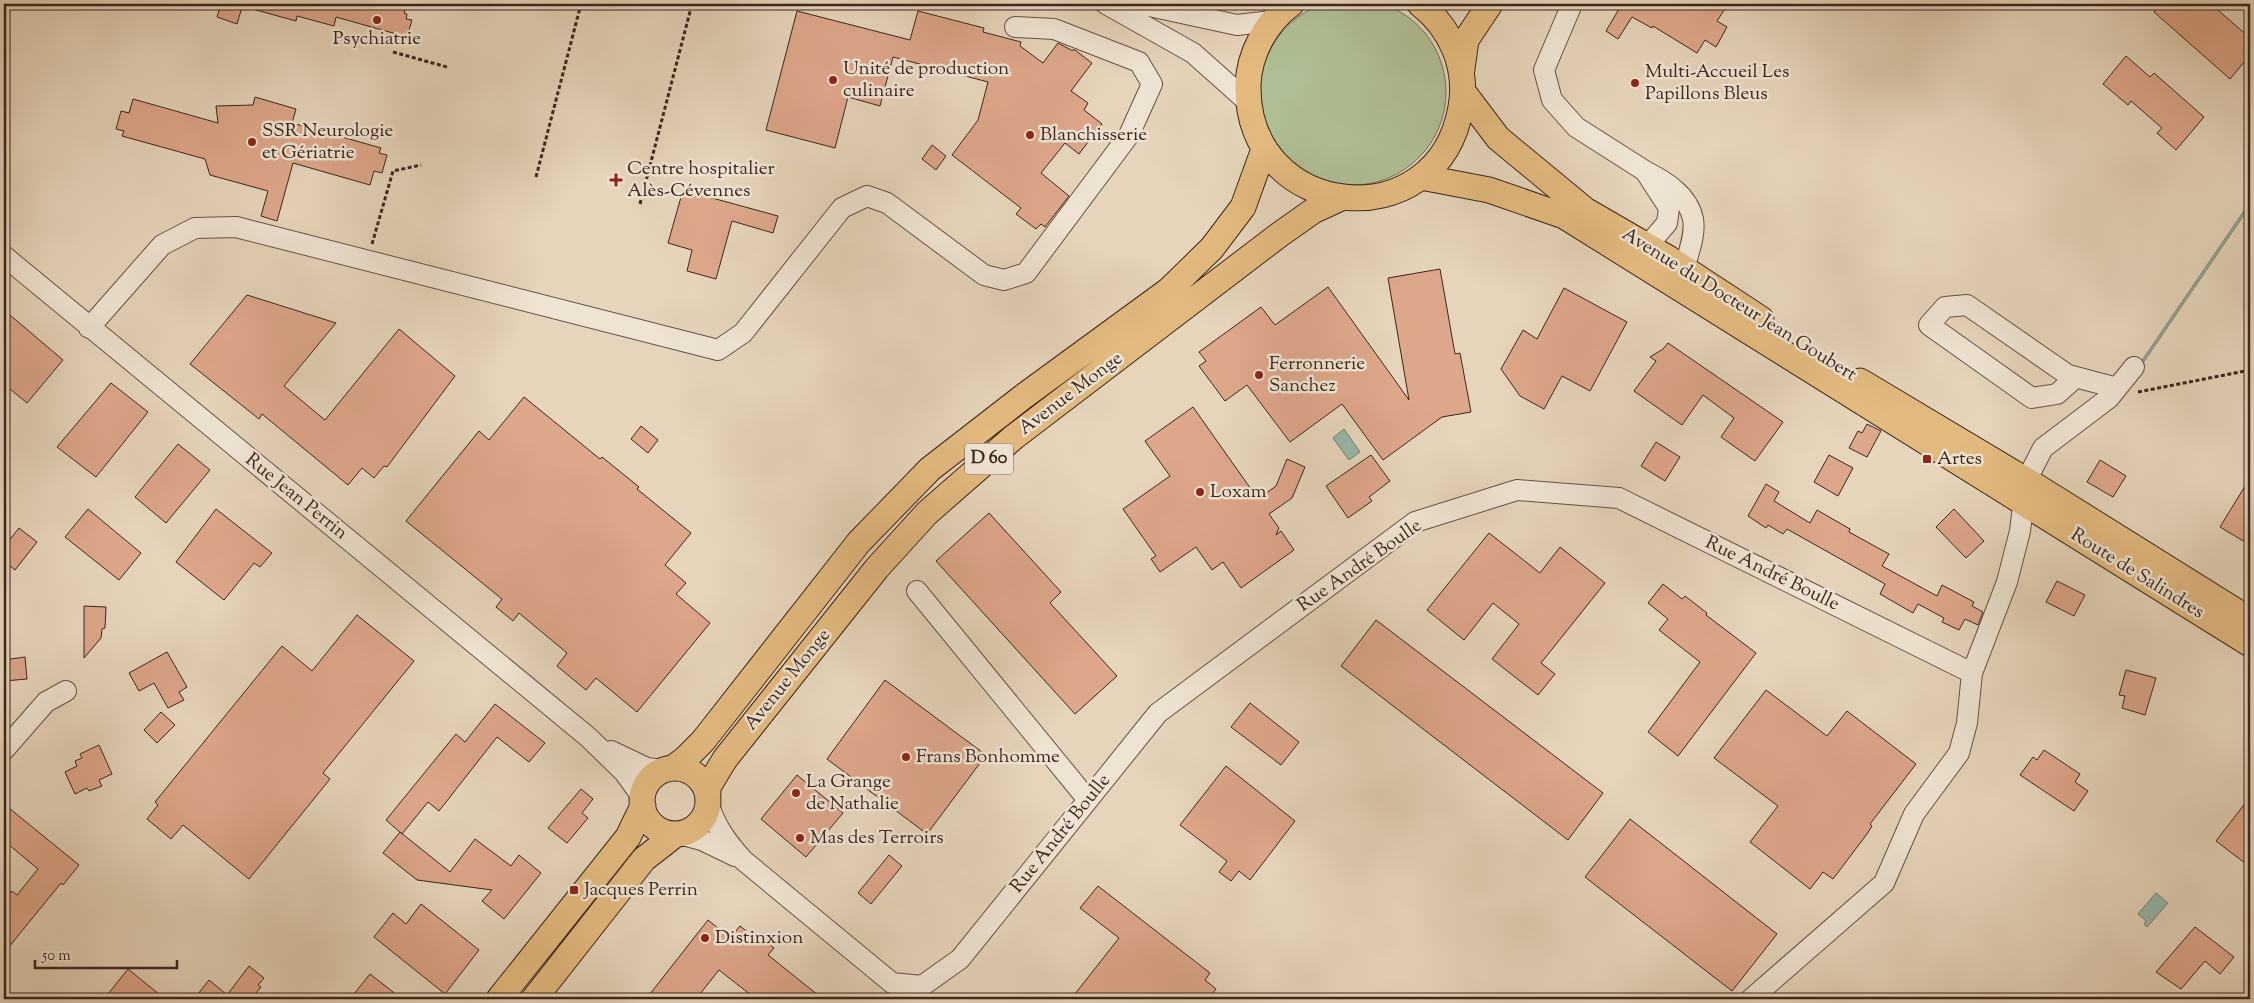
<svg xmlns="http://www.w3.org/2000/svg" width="2254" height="1003" font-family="'Sorts Mill Goudy',serif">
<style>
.green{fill:#afbe94;stroke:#767258}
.water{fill:#97b9aa;stroke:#737e72}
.building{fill:#dda78a;stroke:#3c261d}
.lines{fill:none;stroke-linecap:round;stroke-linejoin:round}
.minor-casing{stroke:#665244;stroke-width:22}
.major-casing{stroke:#3c261d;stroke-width:27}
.path{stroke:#3c261d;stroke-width:3;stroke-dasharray:4 2.5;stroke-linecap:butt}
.minor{stroke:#efe4d3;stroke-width:20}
.major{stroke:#e3ba7e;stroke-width:25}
.poi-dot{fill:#8f2418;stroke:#efe4d3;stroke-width:2}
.labels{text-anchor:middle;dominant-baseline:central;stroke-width:5;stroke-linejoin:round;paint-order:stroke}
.shield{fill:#efe4d3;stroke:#725f54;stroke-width:1}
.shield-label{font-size:18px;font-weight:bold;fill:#3c261d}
.poi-label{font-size:19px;fill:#3c261d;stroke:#efe4d3;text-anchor:start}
.street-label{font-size:19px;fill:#3c261d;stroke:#efe4d3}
</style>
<rect width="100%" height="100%" fill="#e6d5bb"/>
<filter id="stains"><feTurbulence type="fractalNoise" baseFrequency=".004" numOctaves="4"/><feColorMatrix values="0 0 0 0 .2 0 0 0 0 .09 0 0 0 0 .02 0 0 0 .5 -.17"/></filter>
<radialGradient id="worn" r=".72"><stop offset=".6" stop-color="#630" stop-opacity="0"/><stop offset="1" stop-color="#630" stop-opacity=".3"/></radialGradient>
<!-- green -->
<path class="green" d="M1260 92a93 93 0 1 1 186 0a93 93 0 1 1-186 0Z"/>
<!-- water -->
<path class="water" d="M2250,202V206L2126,388L2122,390Z
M1344,429L1360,452L1349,460L1333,438Z
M2156,893L2168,903L2147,927L2144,924L2146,921L2138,914Z"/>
<!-- building -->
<path class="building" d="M221,4H243L237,24L217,17Z
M249,4H407L404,13L407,14L406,19L412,20L407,37L336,17L334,26L297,16L296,21L249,8Z
M1610,4H1728L1717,21L1727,27L1716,47L1705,40L1697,53L1653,26L1652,28L1632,17L1618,39L1606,31L1619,9Z
M2161,4H2211L2250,38V55L2230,79L2154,12Z
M797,11L910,40L918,11L984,28L983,32L1021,42L1020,46L1043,63L1058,43L1071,50H1075L1092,63L1071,91L1088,103L1084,110L1102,124L1079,154L1065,143L1041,173L1069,196L1045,227L1041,224L1036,229L1016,214L1021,208L952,155L978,120L988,82L893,57L880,106L848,97L835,148L766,130Z
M2126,56L2150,77L2154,73L2204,117L2176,150L2157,133L2162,128L2131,101L2128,105L2103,84Z
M255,97L296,109L292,123L381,148L379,153L387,155L382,173L374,171L370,185L293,163L277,221L261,216L268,191L210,175L205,159L122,136L124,131L116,129L121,111L129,113L133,99L218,123L216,106L253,105Z
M932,145L946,156L936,170L922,159Z
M683,190L778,216L773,233L732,221L716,279L687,271L692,250L668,243Z
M1440,269L1455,354L1460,353L1471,412L1442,417L1383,460L1342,404L1290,442L1247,385L1225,401L1199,366L1206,361L1199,352L1261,307L1275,325L1328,287L1409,400L1388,278Z
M1564,288L1627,322L1590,391L1562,376L1544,409L1520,396L1501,369L1523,330L1537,339Z
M247,295L336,323L284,386L325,420L399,329L455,376L387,467L384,466L374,478L362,468L348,485L262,414L259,419L190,364Z
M4,310L63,360L27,403L4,384Z
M1668,343L1783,422L1755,461L1721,437L1734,418L1703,395L1682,425L1634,391L1656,361L1650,357L1663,349Z
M111,383L148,412L96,477L57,447Z
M524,397L600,459L602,457L639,487L637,489L691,533L665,565L686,583L676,594L710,623L637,712L596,678L586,690L557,666L567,653L519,613L513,621L496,607L502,599L406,521L479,431L489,440Z
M1193,407L1258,499L1276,486L1287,459L1305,467L1292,498L1269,514L1279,528L1276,535L1281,531L1294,550L1241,588L1223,562L1212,570L1196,547L1160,572L1151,559L1156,556L1123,509L1170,476L1145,441Z
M1867,424L1881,431L1867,457L1849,448L1858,431L1862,433Z
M641,426L658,440L648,453L631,439Z
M1656,442L1680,457L1665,481L1641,466Z
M178,444L210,470L166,523L135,497Z
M1371,455L1390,481L1369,497L1372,501L1348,518L1326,486Z
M1829,455L1853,468L1838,496L1814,482Z
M2100,460L2126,476L2113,497L2087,482Z
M2250,478V545L2220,527Z
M1766,484L1779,492L1774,501L1810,523L1817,510L1850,529L1849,532L1889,554L1882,566L1937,596L1942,585L1974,602L1972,606L1983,612L1978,625L1965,619L1959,630L1942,622L1944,618L1918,604L1913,613L1880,594L1885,584L1787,529L1783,534L1768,525L1766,528L1748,516Z
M88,509L141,553L119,580L65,537Z
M216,509L272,553L260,567L254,563L224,600L176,562Z
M1954,509L1984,541L1966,558L1936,527Z
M989,513L1061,592L1050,603L1117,676L1075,714L936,561Z
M19,528L37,542L15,570L4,561V547Z
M1489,533L1540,573L1560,547L1605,583L1541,663L1555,674L1538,695L1492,659L1519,624L1493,603L1464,640L1427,610Z
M2057,581L2085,595L2074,616L2046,602Z
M1663,584L1682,599L1685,596L1707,613L1706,615L1756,653L1678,756L1648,732L1700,662L1659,630L1668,619L1648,603Z
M84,606L106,607L105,628L102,629L101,638L84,658Z
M357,615L414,661L323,773L330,779L249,879L183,825L171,839L147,819L158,805L155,802L282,646L312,671Z
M1376,620L1603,793L1568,840L1341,666Z
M167,652L187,687L179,692L184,700L168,708L154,683L139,691L129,673Z
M25,657L27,679L4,681V660Z
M2126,670L2156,678L2145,715L2122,708L2125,696L2119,695Z
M885,680L986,755L927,834L827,759Z
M1766,690L1827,736L1847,711L1916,764L1870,824L1872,826L1867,834L1833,879L1823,872L1810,889L1750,842L1778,806L1714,758Z
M1250,703L1299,742L1281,765L1231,727Z
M495,704L545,743L529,762L497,737L439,811L428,802L402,834L386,820L456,734L465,742Z
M161,712L175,725L157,743L144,730Z
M99,745L112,774L99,780L102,786L89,791L87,788L75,794L65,772L77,766L75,761L82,758L80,754Z
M2044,750L2080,774L2075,782L2088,791L2074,811L2020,775L2033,757L2037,760Z
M1226,766L1295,821L1250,880L1239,871L1231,881L1219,872L1227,861L1180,825Z
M797,775L843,813L806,857L761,819Z
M581,789L593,799L582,813L588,818L567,843L548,828Z
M2250,797V867L2216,841Z
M4,804L79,865L63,885L61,883L4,953V901L12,891L17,895L38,869L8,844L10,842L4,837Z
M1630,819L1777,934L1732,991L1585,877Z
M400,832L450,872L475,839L511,866L519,855L541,873L504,919L482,901L492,890L417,880L383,853Z
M889,855L902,866L871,904L858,893Z
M1098,886L1210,973L1205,980L1216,989L1208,999H1071L1119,938L1080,908Z
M421,904L479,950L445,994L374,937L393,913L406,924Z
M708,920L730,938L740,926L749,933L751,930L774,948L768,955L823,999H756L719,970L696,999H646Z
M2195,927L2234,957L2220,974L2205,961L2181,989L2156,972Z
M249,966L264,978L258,985L261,987L251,999H194L209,980L227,995Z
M128,969L165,999H104Z
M370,974L402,999H350Z"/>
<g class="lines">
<defs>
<path id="minor" d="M1106,4L1193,53L1248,102
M1140,4L1237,25L1272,21
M1572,4L1544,70L1552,100L1576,127L1645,171
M4,256L588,737L624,772L642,797
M1638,257L1667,223L1669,208L1645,171C1665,181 1688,195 1693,219C1696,234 1688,254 1684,269
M89,328L162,245L195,228L236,227L718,350L743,333L842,208L867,196L887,203L984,275L1004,280L1026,273L1129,135L1152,84L1139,62L1054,29L1015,27
M2076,377L2057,394L2032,398L1929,325L1945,307L1967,305L2068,375L2117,388
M917,591L1088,800
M4,750L46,702L66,691
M611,751L647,768L664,770
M708,802C715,826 727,842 743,860L892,983L922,986L960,959L1158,713L1415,522L1517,490L1619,498L1972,673
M679,834L702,840L735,856
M1751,999L1884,883L1914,814L1959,753L1967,723L1972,673L2007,582L2020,531L2026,481L2043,448L2109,398L2134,367"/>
<path id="major" d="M1291,4C1266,22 1249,54 1248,85C1246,221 1438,241 1461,107C1468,67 1451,28 1420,4
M1462,69L1466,40L1490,4
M1464,93L1498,138L1585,210L1668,258L1761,319
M1421,177L1489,190L1564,216L2250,644
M1860,381L2039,488L2250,620
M642 801a33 33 0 1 1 66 0a33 33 0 1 1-66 0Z
M673,768L685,759L703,741L859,542L930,469L1024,396L1169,290L1212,248L1243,207L1264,149
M708,793V787L725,759L877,568L927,513L1014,437L1279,235L1313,211L1341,198
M499,999L628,837L643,806
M534,999L644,859L676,834"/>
</defs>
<!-- minor casing -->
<use href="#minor" class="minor-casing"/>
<!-- major casing -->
<use href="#major" class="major-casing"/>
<!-- path -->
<path class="path" d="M393,52L447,67
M536,177L581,4
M640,204L692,4
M372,244L393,171L421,165
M2138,392L2250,370"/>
<!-- minor -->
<use href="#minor" class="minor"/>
<!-- major -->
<use href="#major" class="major"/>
</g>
<!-- markers -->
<g class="poi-dot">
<circle cx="377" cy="20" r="5"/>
<circle cx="833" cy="80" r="5"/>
<circle cx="1635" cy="83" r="5"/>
<circle cx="1030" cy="135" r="5"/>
<circle cx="252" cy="142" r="5"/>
<path d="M613.5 172.5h5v5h5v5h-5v5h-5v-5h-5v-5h5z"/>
<circle cx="1259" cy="375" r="5"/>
<rect x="1922" y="454" width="10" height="10" rx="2.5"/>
<circle cx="1200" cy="492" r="5"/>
<circle cx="906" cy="757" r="5"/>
<circle cx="796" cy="793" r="5"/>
<circle cx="800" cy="838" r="5"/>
<rect x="569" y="885" width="10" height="10" rx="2.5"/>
<circle cx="705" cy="938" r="5"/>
</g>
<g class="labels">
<!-- shield labels -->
<rect class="shield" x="965" y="443.5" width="48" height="31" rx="4"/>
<g class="shield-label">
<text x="989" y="459">D 60</text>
</g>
<!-- poi labels -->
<g class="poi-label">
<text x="377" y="39" text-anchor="middle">Psychiatrie</text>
<text x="843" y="69">Unité de production<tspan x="843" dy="22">culinaire</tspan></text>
<text x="1645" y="72">Multi-Accueil Les<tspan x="1645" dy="22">Papillons Bleus</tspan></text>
<text x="262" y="131">SSR Neurologie<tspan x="262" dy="22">et Gériatrie</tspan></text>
<text x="1040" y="135">Blanchisserie</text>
<text x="627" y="169">Centre hospitalier<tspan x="627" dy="22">Alès-Cévennes</tspan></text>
<text x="1269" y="364">Ferronnerie<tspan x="1269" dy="22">Sanchez</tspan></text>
<text x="1937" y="459">Artes</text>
<text x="1210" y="492">Loxam</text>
<text x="916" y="757">Frans Bonhomme</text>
<text x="806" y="782">La Grange<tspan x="806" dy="22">de Nathalie</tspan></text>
<text x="810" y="838">Mas des Terroirs</text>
<text x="584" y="890">Jacques Perrin</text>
<text x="715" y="938">Distinxion</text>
</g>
<!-- street labels -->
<g class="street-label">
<text transform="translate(1739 305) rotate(32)">Avenue du Docteur Jean Goubert</text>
<text transform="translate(1071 394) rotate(-37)">Avenue Monge</text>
<text transform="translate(296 497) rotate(39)">Rue Jean Perrin</text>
<text transform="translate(1360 566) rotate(-35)">Rue André Boulle</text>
<text transform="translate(1772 574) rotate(26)">Rue André Boulle</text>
<text transform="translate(2137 574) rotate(32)">Route de Salindres</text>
<text transform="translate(788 680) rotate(-51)">Avenue Monge</text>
<text transform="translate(1061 834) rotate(-51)">Rue André Boulle</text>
</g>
</g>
<!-- margin -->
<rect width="2254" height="1003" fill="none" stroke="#e6d5bb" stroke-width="20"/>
<rect x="5" y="5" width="2244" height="993" fill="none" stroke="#3c261d" stroke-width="2.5"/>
<rect x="10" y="10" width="2234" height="983" fill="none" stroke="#3c261d"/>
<!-- scale -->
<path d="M35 960v8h142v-8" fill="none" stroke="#3c261d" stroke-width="2.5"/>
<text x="42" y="960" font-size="15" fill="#3c261d" stroke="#efe4d3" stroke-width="4" paint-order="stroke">50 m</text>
<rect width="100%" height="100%" filter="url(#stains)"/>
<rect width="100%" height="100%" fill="url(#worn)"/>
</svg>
